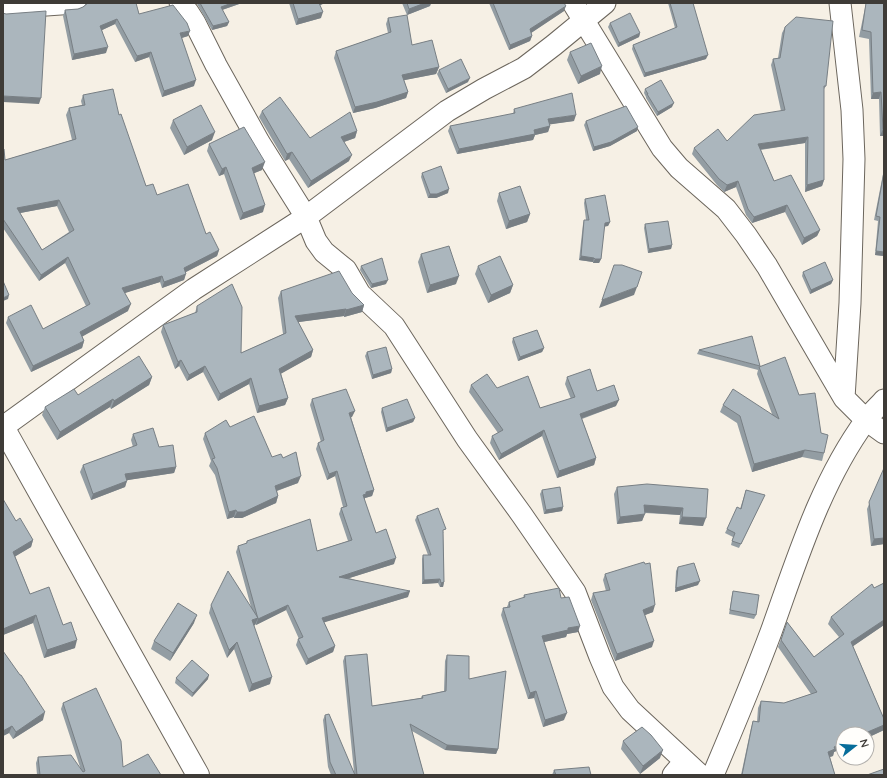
<svg xmlns="http://www.w3.org/2000/svg" width="887" height="778" font-family="Quicksand,sans-serif">
<style>
.lines{fill:none;stroke-linecap:round;stroke-linejoin:round}
.minor-casing{stroke:#6c665d;stroke-width:23}
.tertiary-casing{stroke:#6c665d;stroke-width:24}
.minor{stroke:#fff;stroke-width:21}
.tertiary{stroke:#fff;stroke-width:22}
.wall{fill:#939da3;fill-rule:evenodd}
.shaded-wall{fill:#787f84}
.building{fill:#abb6bd;stroke:#787f84;fill-rule:evenodd}
</style>
<rect width="100%" height="100%" fill="#f6f0e5"/>
<g class="lines">
<defs>
<path id="minor" d="M180,3L188,12L195,23L216,65L259,142L306,217L316,241L324,252L346,270L360,294L394,326L467,439L522,515L575,592L600,657L613,687L630,710L700,775
M573,3L662,148L679,168L726,209L746,235L767,266L844,398L866,420L884,433
M840,3L852,110L854,159L850,303L844,398
M3,8L75,3
M3,427L194,289L306,217L447,111L484,89L524,68L554,45L605,3
M673,775L685,761
M713,775C733,728 753,680 771,632C797,560 820,483 866,420C871,413 878,407 884,400"/>
<path id="tertiary" d="M3,427L198,775"/>
</defs>
<!-- minor casing -->
<use href="#minor" class="minor-casing"/>
<!-- tertiary casing -->
<use href="#tertiary" class="tertiary-casing"/>
<!-- minor -->
<use href="#minor" class="minor"/>
<!-- tertiary -->
<use href="#tertiary" class="tertiary"/>
</g>
<!-- wall -->
<path class="wall" d="M87,3H136L139,14L188,36L182,38L194,86L162,97L149,57L135,62L115,24L102,30L106,53L72,60L63,16L65,10L78,9L83,7Z
M197,3H242L222,10L229,22L227,26L212,30L197,4Z
M289,3H325L320,5L321,18L296,25Z
M402,3H431L430,6L407,15Z
M489,3H564V11L531,33L532,36L530,41L509,50Z
M668,3H693L706,59L644,77L632,49L633,45L675,28Z
M866,3H884V136H880L879,99H871L869,39L859,37Z
M388,18L412,45L439,67L436,74L404,80L408,92L406,98L375,108L353,113L334,58L336,51L388,33L386,24Z
M610,23L640,33L639,37L618,47L608,27Z
M785,27L826,86L824,89V180L822,186L805,192V143L761,150L774,181L820,230L817,236L802,245L785,212L752,223L746,215L736,187L724,192L717,185L692,154L694,148L727,141L781,111L771,65L773,59L778,58L782,33Z
M570,52L600,74L578,84L567,60Z
M439,70L468,82L446,93L437,74Z
M645,89L672,107L657,116L646,98V97L644,93Z
M83,95L119,115L146,186L206,234L219,250L217,256L186,272L184,280L162,288L160,282L124,293L128,311L82,336L84,341L82,348L31,372L6,323L8,317L43,329L86,306L65,263L39,281L3,228V148L5,160L72,140L66,115L69,108L82,105L81,101ZM57,206L69,232L42,250L20,213Z
M514,109L574,121L550,124V126L548,132L535,135L533,140L457,154L448,131L450,126L513,114Z
M262,111L310,138L357,131L355,138L344,142L349,161L308,188L289,159L285,161L259,117Z
M173,120L212,140L184,155L170,128Z
M586,121L637,131L610,146L593,151L584,125Z
M209,144L262,170L254,173L263,212L240,220L224,174L219,176L207,151Z
M884,169V256L875,255L878,221L874,220Z
M422,173L448,193L436,198H428L421,177Z
M499,193L530,214L527,222L506,229L497,201Z
M585,199L610,222L608,226H604L601,259L599,263H593V262L579,260L583,224L584,220H586L584,203Z
M645,224L672,245L671,249L648,253L644,228Z
M421,254L456,284L427,293L418,262Z
M361,266L386,284L371,288L360,270Z
M478,266L513,285L510,293L488,303L475,274Z
M803,272L833,280L831,284L810,294L802,276Z
M281,291L352,293L364,305L362,312L344,317V316L298,322L313,350L311,357L281,373L288,398L285,405L257,413L249,384L218,401L203,372L187,381L179,366L175,369L161,332L163,325L195,313L197,306L241,353L283,334L278,298Z
M513,338L544,348L542,352L518,361L512,342Z
M699,350L760,366H759L799,395L821,433L824,453L822,461L802,457L752,472L737,423L720,412L723,405L772,414L757,374L758,370L697,354Z
M367,352L392,369L391,373L372,379L365,356Z
M152,377L149,385L111,409L110,407L57,440L42,415L45,407L78,395Z
M567,377L597,391L616,406L582,419L596,458L594,465L557,478L542,436L499,460L490,443L492,436L498,433L469,392L471,385L497,388L540,408L571,399L565,384Z
M312,399L352,417H351L374,490L372,496L365,498L364,500L376,533L394,564L349,578L408,597L324,622L335,646L333,652L306,665L296,645L298,639H299L286,610L256,625L255,624L254,626L270,684L249,692L234,649L227,658L209,613L211,605L251,607L236,552L238,546L246,544L247,541L317,551L348,541L339,514L341,508L343,507L335,476L327,480L316,449L318,443L321,442L310,405Z
M382,408L415,418L413,422L386,432L381,412Z
M230,427L272,457L283,458L298,483L277,491L278,496L276,503L242,518H234V517L227,519L215,475L209,466L211,461L203,439L205,433Z
M133,434L159,447L176,467L174,473L127,480L125,487L91,500L80,472L83,465L133,447L131,440Z
M884,468V544L871,546L867,509Z
M617,487L708,489L703,526L679,524L680,515L645,513L642,521L617,524L614,494Z
M542,490L563,507L562,511L544,514L540,494Z
M746,490L763,499L739,548L731,545L733,537L725,533L727,529L740,509Z
M417,516L444,533H443L444,582L443,587H440L438,583L422,584V559L423,555H428L415,520Z
M16,521L33,540L31,547L15,556L30,594L63,625L75,648L44,658L33,623L3,635Z
M678,567L698,585L675,592L676,571Z
M605,574L653,612L645,615L652,647L615,661L591,600L593,593L606,591L603,580Z
M884,583V625L853,646L884,719V730L867,738V734H843V748L834,752L833,756L830,757L835,775H741L751,728L753,721L757,722L758,708L761,701L784,703L811,694L778,647L787,622L814,657L839,637L828,624L831,617L874,588Z
M733,591L756,615L754,619L729,614L732,595Z
M524,595L561,598L578,632L567,634L566,637L544,642L564,720L543,727L534,698L528,699L501,615L503,608L507,607L509,602L523,598Z
M194,623L170,661L151,649L154,641Z
M3,651L43,720L13,739L9,733L3,736Z
M447,655L469,679L498,749L496,754L445,750L412,731L424,775H331L328,767L323,720L325,715L354,772L343,661L345,656L372,706L421,698L422,696L444,691L445,661Z
M176,678L208,679L192,697L175,683Z
M63,703L123,767L161,775H37L36,763L38,757L81,770L61,709Z
M623,741L660,758L640,774L621,749Z
M554,770L591,775H552Z"/>
<!-- shaded-wall -->
<path class="shaded-wall" d="M232,3H242L219,11L221,7Z
M317,3H325L316,7Z
M425,3H431L430,6L407,15L409,9Z
M566,6L564,11L528,35L530,29Z
M323,12L321,18L296,25L298,19Z
M117,19L115,24L98,32L100,26Z
M229,22L227,26L212,30L213,26Z
M190,31L188,36L178,39L180,33Z
M640,33L639,37L618,47L619,43Z
M532,36L530,41L509,50L510,45Z
M108,47L106,53L72,60L74,54Z
M151,52L149,57L135,62L137,56Z
M708,55L706,59L644,77L645,73Z
M602,66L600,74L578,84L581,76Z
M439,67L436,74L400,81L402,75Z
M470,78L468,82L446,93L448,89Z
M196,80L194,86L162,97L164,91Z
M408,92L406,98L375,108L353,113L355,107Z
M881,92L879,99H871L873,93Z
M3,96L41,98L39,104L3,102Z
M674,103L672,107L657,116L658,112Z
M576,115L574,121L546,125L548,119Z
M550,126L548,132L535,135L533,140L457,154L459,149Z
M638,127L637,131L610,146L593,151L594,147Z
M883,129H884V136H880Z
M357,131L355,138L338,144L341,137Z
M215,132L212,140L184,155L187,147Z
M808,137L805,143L756,150L758,144Z
M292,152L289,159L285,161L287,154Z
M352,155L349,161L308,188L311,181Z
M265,162L262,170L250,175L252,168Z
M226,167L224,174L219,176L222,169Z
M824,180L822,186L805,192L807,185Z
M738,181L736,187L724,192L727,185Z
M449,189L448,193L436,198H428L430,194Z
M59,200L57,206L15,214L17,208Z
M265,205L263,212L240,220L243,213Z
M787,205L785,212L752,223L754,217Z
M530,214L527,222L506,229L509,221Z
M610,222L608,226L603,227L605,223Z
M820,230L817,236L802,245L804,238Z
M672,245L671,249L648,253L649,249Z
M219,250L217,256L182,274L184,268Z
M876,251L884,252V256L875,255Z
M581,256L594,258L593,262L579,260Z
M68,257L65,263L39,281L41,275Z
M595,259H601L599,263H593Z
M186,274L184,280L162,288L164,282Z
M162,276L160,282L119,295L122,288Z
M459,276L456,284L427,293L430,285Z
M388,280L386,284L371,288L372,284Z
M833,280L831,284L810,294L811,290Z
M513,285L510,293L488,303L491,295Z
M637,287L634,295L599,308L602,300Z
M9,295L8,299L3,301V298Z
M131,304L128,311L78,339L80,332Z
M364,305L362,312L344,317L346,310Z
M346,309L344,316L292,323L295,316Z
M84,341L82,348L31,372L33,366Z
M544,348L542,352L518,361L520,357Z
M313,350L311,357L277,376L279,369Z
M181,360L179,366L175,369L178,362Z
M205,366L203,372L187,381L189,375Z
M392,369L391,373L372,379L373,375Z
M152,377L149,385L111,409L114,401Z
M251,378L249,384L218,401L220,394Z
M288,398L285,405L257,413L259,406Z
M113,399L110,407L57,440L60,432Z
M619,400L616,406L577,420L580,414Z
M355,411L352,417L347,419L349,413Z
M415,418L413,422L386,432L387,428Z
M544,430L542,436L499,460L501,454Z
M805,450L802,457L752,472L754,464Z
M596,458L594,465L557,478L559,471Z
M176,467L174,473L122,481L125,474Z
M337,471L335,476L327,480L329,474Z
M301,476L298,483L273,492L275,486Z
M127,481L125,487L91,500L93,494Z
M374,490L372,496L365,498L364,500L363,495L366,492Z
M278,496L276,503L242,518H234L237,512Z
M644,505L683,508L680,515L641,512Z
M563,507L562,511L544,514L546,510Z
M236,510L234,517L227,519L229,512Z
M645,514L642,521L617,524L620,517Z
M682,517L706,518L703,526L679,524Z
M884,538V544L871,546L874,539Z
M33,540L31,547L11,559L13,552Z
M396,558L394,564L337,582L339,577Z
M440,579L438,583L422,584L424,580Z
M700,581L698,585L675,592L676,588Z
M444,582L443,587H440L441,583Z
M410,591L408,597L319,624L322,618Z
M288,605L286,610L256,625L258,619Z
M655,605L653,612L640,617L643,610Z
M36,615L33,623L3,635V629Z
M197,615L194,623L170,661L173,653Z
M258,618L255,625L249,628L252,620Z
M884,620V625L849,649L851,642Z
M580,626L578,632L567,634L566,637L540,643L542,636L568,628Z
M77,640L75,648L44,658L47,650Z
M654,641L652,647L615,661L617,654Z
M237,642L234,649L227,658L229,650Z
M335,646L333,652L306,665L308,659Z
M209,675L208,679L192,697L193,693Z
M272,677L270,684L249,692L252,684Z
M536,691L534,698L528,699L530,693Z
M45,712L43,720L13,739L16,732Z
M567,713L564,720L543,727L545,720Z
M884,725V730L867,738V734H863Z
M12,726L9,733L3,736V731Z
M843,743V748L834,752L833,756L826,758L828,752L834,747Z
M447,745L498,749L496,754L445,750Z
M663,750L660,758L640,774L643,766Z"/>
<!-- building -->
<path class="building" d="M88,3H136L139,14L173,5L187,23L190,31L180,33L196,80L164,91L151,52L137,56L117,19L100,26L108,47L74,54L65,10L78,9L83,7Z
M200,3H232L221,7L229,22L213,26Z
M293,3H319L323,12L298,19Z
M407,3H425L409,9Z
M493,3H564L566,6L530,29L532,36L510,45Z
M670,3H693L708,55L645,73L633,45L677,27Z
M866,3H884V129H883L881,92L873,93L871,32L862,30Z
M46,11L41,98L3,96V13L6,14Z
M630,13L640,33L619,43L610,23Z
M407,15L412,45L432,40L439,67L402,75L408,92L377,102L355,107L336,51L391,32L388,18Z
M796,17L833,21L826,86H824V180L807,185L808,137L758,144L774,181L791,175L820,230L804,238L787,205L754,217L748,209L738,181L727,185L719,179L694,148L718,129L727,141L754,115L785,110L773,59L780,58L785,27Z
M591,43L602,66L581,76L570,52Z
M461,59L470,78L448,89L439,70Z
M661,80L674,103L658,112L647,94H648L645,89Z
M113,89L119,115L121,114L146,186L153,184L157,195L188,184L206,234L210,232L219,250L184,268L186,274L164,282L162,276L122,288L131,304L80,332L84,341L33,366L8,317L31,305L43,329L90,304L68,257L41,275L3,219V148L4,149L5,160L76,139L69,108L85,105L83,95ZM59,200L74,230L42,250L17,208Z
M572,93L576,115L548,119L550,126L534,130L535,134L459,149L450,126L515,113L514,109Z
M280,97L310,138L350,112L357,131L341,137L352,155L311,181L292,152L287,154L262,111Z
M201,105L215,132L187,147L173,120Z
M626,106L638,127L611,142L594,147L586,121Z
M244,127L265,162L252,168L265,205L243,213L226,167L222,169L209,144Z
M441,166L449,189L437,194H430L422,173Z
M884,172V252L876,251L880,217L876,216Z
M520,186L530,214L509,221L499,193Z
M605,195L610,222L605,223L601,259H595L594,258L581,256L584,220H589L585,199Z
M668,221L672,245L649,249L645,224Z
M449,246L459,276L430,285L421,254Z
M500,256L513,285L491,295L478,266Z
M382,258L388,280L372,284L361,266Z
M825,262L833,280L811,290L803,272Z
M614,265H622L642,272L637,287L602,300Z
M339,271L352,293L364,305L346,310V309L295,316L313,350L279,369L288,398L259,406L251,378L220,394L205,366L189,375L181,360L178,362L163,325L197,312V306L232,284L242,307L241,353L286,333L281,291Z
M3,281L9,295L3,298Z
M537,330L544,348L520,357L513,338Z
M752,336L760,366L699,350Z
M386,347L392,369L373,375L367,352Z
M139,356L152,377L114,401L113,399L60,432L45,407L74,389L78,395Z
M785,357L799,395L815,393L821,433L828,435L824,453L805,450L754,464L740,416L723,405L733,389L779,419L759,367Z
M590,369L597,391L614,385L619,400L580,414L596,458L559,471L544,430L501,454L492,436L503,430L471,385L487,374L497,388L528,376L540,408L575,397L567,377Z
M346,389L355,411L349,413L374,490L366,492V494L363,495L376,533L386,529L396,558L339,577L410,591L322,618L335,646L308,659L298,639L303,637L288,605L258,619L238,546L247,543V541L310,519L317,551L352,540L341,508L347,506L337,471L329,474L318,443L324,440L312,399Z
M407,399L415,418L387,428L382,408Z
M254,416L272,457L281,454L283,458L296,452L301,476L275,486L278,496L244,512H237L236,510L229,512L217,468L212,459L215,458L205,433L226,420L230,427Z
M153,428L159,447L173,445L176,467L125,474L127,481L93,494L83,465L137,445L133,434Z
M884,468V538L874,539L869,502Z
M647,484L708,489L706,518L682,517L683,508L644,505L645,514L620,517L617,487Z
M560,487L563,507L546,510L542,490Z
M746,490L765,495L741,544L732,541L735,533L727,529L737,507L741,509Z
M3,499L16,521L20,518L33,540L13,552L30,594L49,587L63,625L71,622L77,640L47,650L36,615L3,629Z
M438,508L446,529L443,530L444,582L441,583L440,579L424,580L423,555H431L417,516Z
M644,562L645,564L650,563L655,605L643,610L654,641L617,654L593,593L610,590L605,574Z
M694,563L700,581L676,588L678,567Z
M228,571L258,618L252,620L272,677L252,684L237,642L229,650L211,605Z
M884,583V620L851,642L884,719V725L863,734H843V743L834,747L835,749L828,752L835,775H742L753,721L759,722L761,701L784,703L817,692L781,640L787,622L814,657L844,634L831,617L872,584L874,588Z
M559,588L561,598L569,597L580,626L568,628V630L542,636L567,713L545,720L536,691L530,693L503,608L510,607L509,602L525,597L524,595Z
M733,591L759,595L756,615L730,610Z
M178,603L197,615L173,653L154,641Z
M3,651L20,675H21L45,712L16,732L12,726L3,731Z
M367,654L372,706L423,698L422,696L446,691L447,655L469,656V679L506,671L498,749L447,745L410,724L424,775H357L345,656Z
M192,660L209,675L193,693L176,678Z
M96,688L121,741L123,767L148,754L161,775H40L38,757L71,755L83,772L85,771L63,703Z
M329,714L355,775H336L330,762L325,715Z
M642,727L651,735L663,750L643,766L623,741Z
M589,767L591,775H556L554,770Z
M884,769V775H867Z"/>
<!-- border -->
<rect width="887" height="778" fill="none" stroke="#3e3b37" stroke-width="8"/>
<!-- north arrow -->
<g transform="translate(855 746) rotate(73)"><circle r="19" fill="#fffefb" stroke="#b2b0ad"/>
<path d="M0-3L7 15L0 10L-7 15Z" fill="#076d9a"/>
<text y="-6" font-size="11" font-weight="bold" text-anchor="middle" fill="#3e3b37">N</text>
</g>
</svg>
